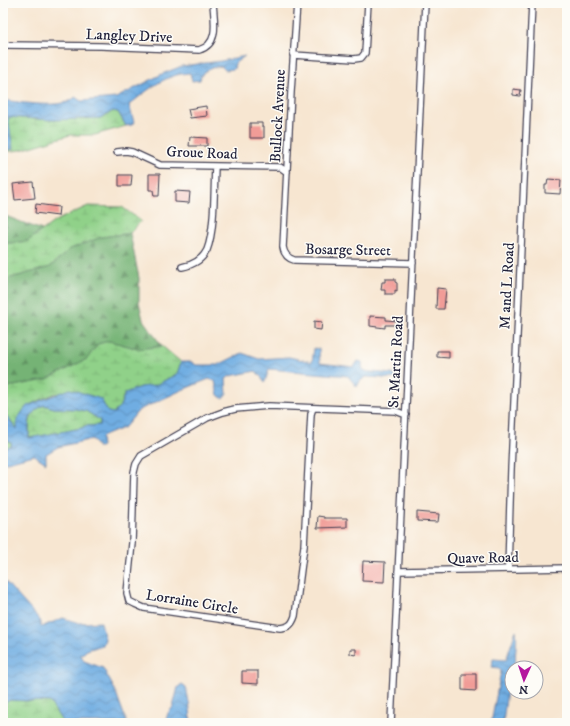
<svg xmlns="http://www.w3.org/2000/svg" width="570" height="726" font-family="'IM FELL DW Pica',serif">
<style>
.forest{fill:url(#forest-firs);stroke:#4b6a58}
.wetland{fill:url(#wetland-marsh);stroke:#597a62}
.water{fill:url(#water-waves);stroke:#49688e;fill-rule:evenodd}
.building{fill:#f19c97}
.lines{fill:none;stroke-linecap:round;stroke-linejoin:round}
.minor-casing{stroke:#423f52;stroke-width:8}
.minor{stroke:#fff;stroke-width:5.5}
.labels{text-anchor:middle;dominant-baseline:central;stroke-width:3;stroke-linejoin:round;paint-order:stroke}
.street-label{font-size:15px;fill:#22223b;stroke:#fdfcf7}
</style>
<defs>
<pattern id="forest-firs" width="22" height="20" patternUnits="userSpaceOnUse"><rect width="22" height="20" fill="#74b375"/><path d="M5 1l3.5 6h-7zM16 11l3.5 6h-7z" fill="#5f9161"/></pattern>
<pattern id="wetland-marsh" width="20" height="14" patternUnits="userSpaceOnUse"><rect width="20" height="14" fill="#90d189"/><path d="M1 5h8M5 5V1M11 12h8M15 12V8" fill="none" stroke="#7cb377"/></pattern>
<pattern id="water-waves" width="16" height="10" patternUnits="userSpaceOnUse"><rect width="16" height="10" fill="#70ade2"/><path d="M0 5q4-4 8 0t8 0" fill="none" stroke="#5c8cb8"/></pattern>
</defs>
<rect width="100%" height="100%" fill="#fdfcf7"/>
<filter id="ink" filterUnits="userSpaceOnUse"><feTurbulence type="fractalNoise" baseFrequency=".025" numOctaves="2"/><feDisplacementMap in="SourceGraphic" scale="8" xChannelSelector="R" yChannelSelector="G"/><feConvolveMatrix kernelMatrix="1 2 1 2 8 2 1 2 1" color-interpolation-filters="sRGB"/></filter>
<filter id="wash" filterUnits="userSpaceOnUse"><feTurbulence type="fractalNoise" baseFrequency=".012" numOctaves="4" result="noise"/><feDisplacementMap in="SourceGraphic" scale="16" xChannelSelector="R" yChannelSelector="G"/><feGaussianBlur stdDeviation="0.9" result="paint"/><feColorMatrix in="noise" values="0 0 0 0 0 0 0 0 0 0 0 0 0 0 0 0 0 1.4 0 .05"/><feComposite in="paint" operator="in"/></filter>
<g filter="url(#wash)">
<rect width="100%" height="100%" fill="#f7e6d1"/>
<!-- forest -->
<path class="forest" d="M3,215L42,230L28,241L3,244Z
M130,233L139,278V302L143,320L162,346L139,349L109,341L98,344L87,359L46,380L3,388V280L50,267L70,249L101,237Z"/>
<!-- wetland -->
<path class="wetland" d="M113,111L118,112L126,126L95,135H70L21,150L3,152V150L12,149L7,117L53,120L100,118Z
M88,206L122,207L141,221L130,233L101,237L70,249L50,267L3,280V244L28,241L55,221Z
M109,341L139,349L162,346L181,362L177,374L156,385L140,387L125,393L120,406L114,413H108L56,393L27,406L17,430L3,412V388L46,380L87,359L98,344Z
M44,405L54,408L75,409L86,411L100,420V425L85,426L82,428L29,439C30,420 27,414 44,405Z
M3,431L7,440L12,444L11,446L3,448Z
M10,700L50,702L63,723H3V704Z"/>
<!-- water -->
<path class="water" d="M245,56L235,63L234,69L225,70L221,66C211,68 202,69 200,80L192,81L190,73C165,74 148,90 129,105L134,122L132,125L126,126L118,112L113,111L100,118L53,120L8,117L13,149L3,150V100C18,102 66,110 75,97L81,101L116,98L162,74L182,66L221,61Z
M314,348L319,349L320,363L354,367L358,361L362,362L363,371L392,374L401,379L366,377L360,381L357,387L348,376L269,369L265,382L256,371L230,376L226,379L227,394L223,399L218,395L215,381L209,379L182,390L139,410L125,427L101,437L102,446L98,448L92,439L58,447L46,454V463L34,455L3,463V448L11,446L12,444C1,435 3,424 3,412L17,429V419L27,406L70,389L101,399L108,412L114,413L120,406L125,393L140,387L156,385L177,374L181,362H192L196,365H218L242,353L259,359L289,357L312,362ZM44,405L54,408L75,409L86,411L100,420V425L85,426L82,428L29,438C29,421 27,414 44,405Z
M3,579L39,619L41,627L63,618L79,623L101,622L105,639L103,645L87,650L81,655L84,661L103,668L115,690L127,723H63L50,702L10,700L3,704Z
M516,630C518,641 514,653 516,665L509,673L503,723H491L501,671L499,668L492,667L493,659L506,660Z
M182,684L186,687C188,698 192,713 190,723H169L166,719L168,713L173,707L178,687Z"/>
<g id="blocks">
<!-- building -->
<path class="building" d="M513,89L521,90L520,96L513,95Z
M206,106L207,116L190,118L188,109Z
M250,123H262V127H264V138H250Z
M190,137L207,138V146H189Z
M149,174H160L159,196H154L153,190H149Z
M119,175H132L131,186H119Z
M548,179L561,180L560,194L545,193V185H547Z
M33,182L35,198L15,200L13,184Z
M175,191L190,192L189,203L175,202Z
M36,204L59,207L58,216L35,213Z
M385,279H395V282L397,283V291L395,290V294H385V290H381L382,282H385Z
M437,288L446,289L444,309H436Z
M370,316L386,317V320L397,321V325H385V328L370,326Z
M314,321L322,322L321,330L314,329Z
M437,351H449V358L437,357Z
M417,512L439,514L438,522L417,521Z
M318,516L324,517V518H347V527L317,528Z
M363,561L385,562L384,582L362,581Z
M350,649H356V655L350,654Z
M242,671H258V684L242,683Z
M462,674H476V691L462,690Z"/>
</g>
</g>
<g filter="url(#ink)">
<use href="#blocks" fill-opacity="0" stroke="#423f52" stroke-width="1"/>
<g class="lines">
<defs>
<path id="minor" d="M297,3L291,92L283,247C284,254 287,258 294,260L413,263
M3,45L101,46L199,50C220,44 214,21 213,3
M293,55L354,59L361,58L365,53L368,3
M117,152L126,151L132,152L160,165L280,167L287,172
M182,267C193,265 202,260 207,250C215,230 214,188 215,166
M313,408L311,414L304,546L295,616C292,625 289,627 280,628L144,608L135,604L129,601L127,593L132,543L134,472L136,464L141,456L207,418L223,412L235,409L269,406L396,411L406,415
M508,569L511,469L532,3
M398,571L567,568
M391,723L425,3"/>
</defs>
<!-- minor casing -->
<use href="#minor" class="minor-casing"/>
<!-- minor -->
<use href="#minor" class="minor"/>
</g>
</g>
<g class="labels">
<!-- street labels -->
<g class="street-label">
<text transform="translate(129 36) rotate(2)">Langley Drive</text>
<text transform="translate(278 116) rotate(-87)">Bullock Avenue</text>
<text transform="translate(202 153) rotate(2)">Groue Road</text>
<text transform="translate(348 250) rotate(1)">Bosarge Street</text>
<text transform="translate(507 286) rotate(-87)">M and L Road</text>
<text transform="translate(396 362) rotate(-87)">St Martin Road</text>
<text transform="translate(483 558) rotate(-1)">Quave Road</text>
<text transform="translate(192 602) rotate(9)">Lorraine Circle</text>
</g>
</g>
<!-- margin -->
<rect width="570" height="726" fill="none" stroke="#fdfcf7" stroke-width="16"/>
<!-- north arrow -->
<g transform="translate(524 680) rotate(183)"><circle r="19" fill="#fdfcf7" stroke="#a5a5ac"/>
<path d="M0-3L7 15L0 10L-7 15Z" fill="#b5179e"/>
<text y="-6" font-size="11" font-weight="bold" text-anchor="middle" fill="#22223b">N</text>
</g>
</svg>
